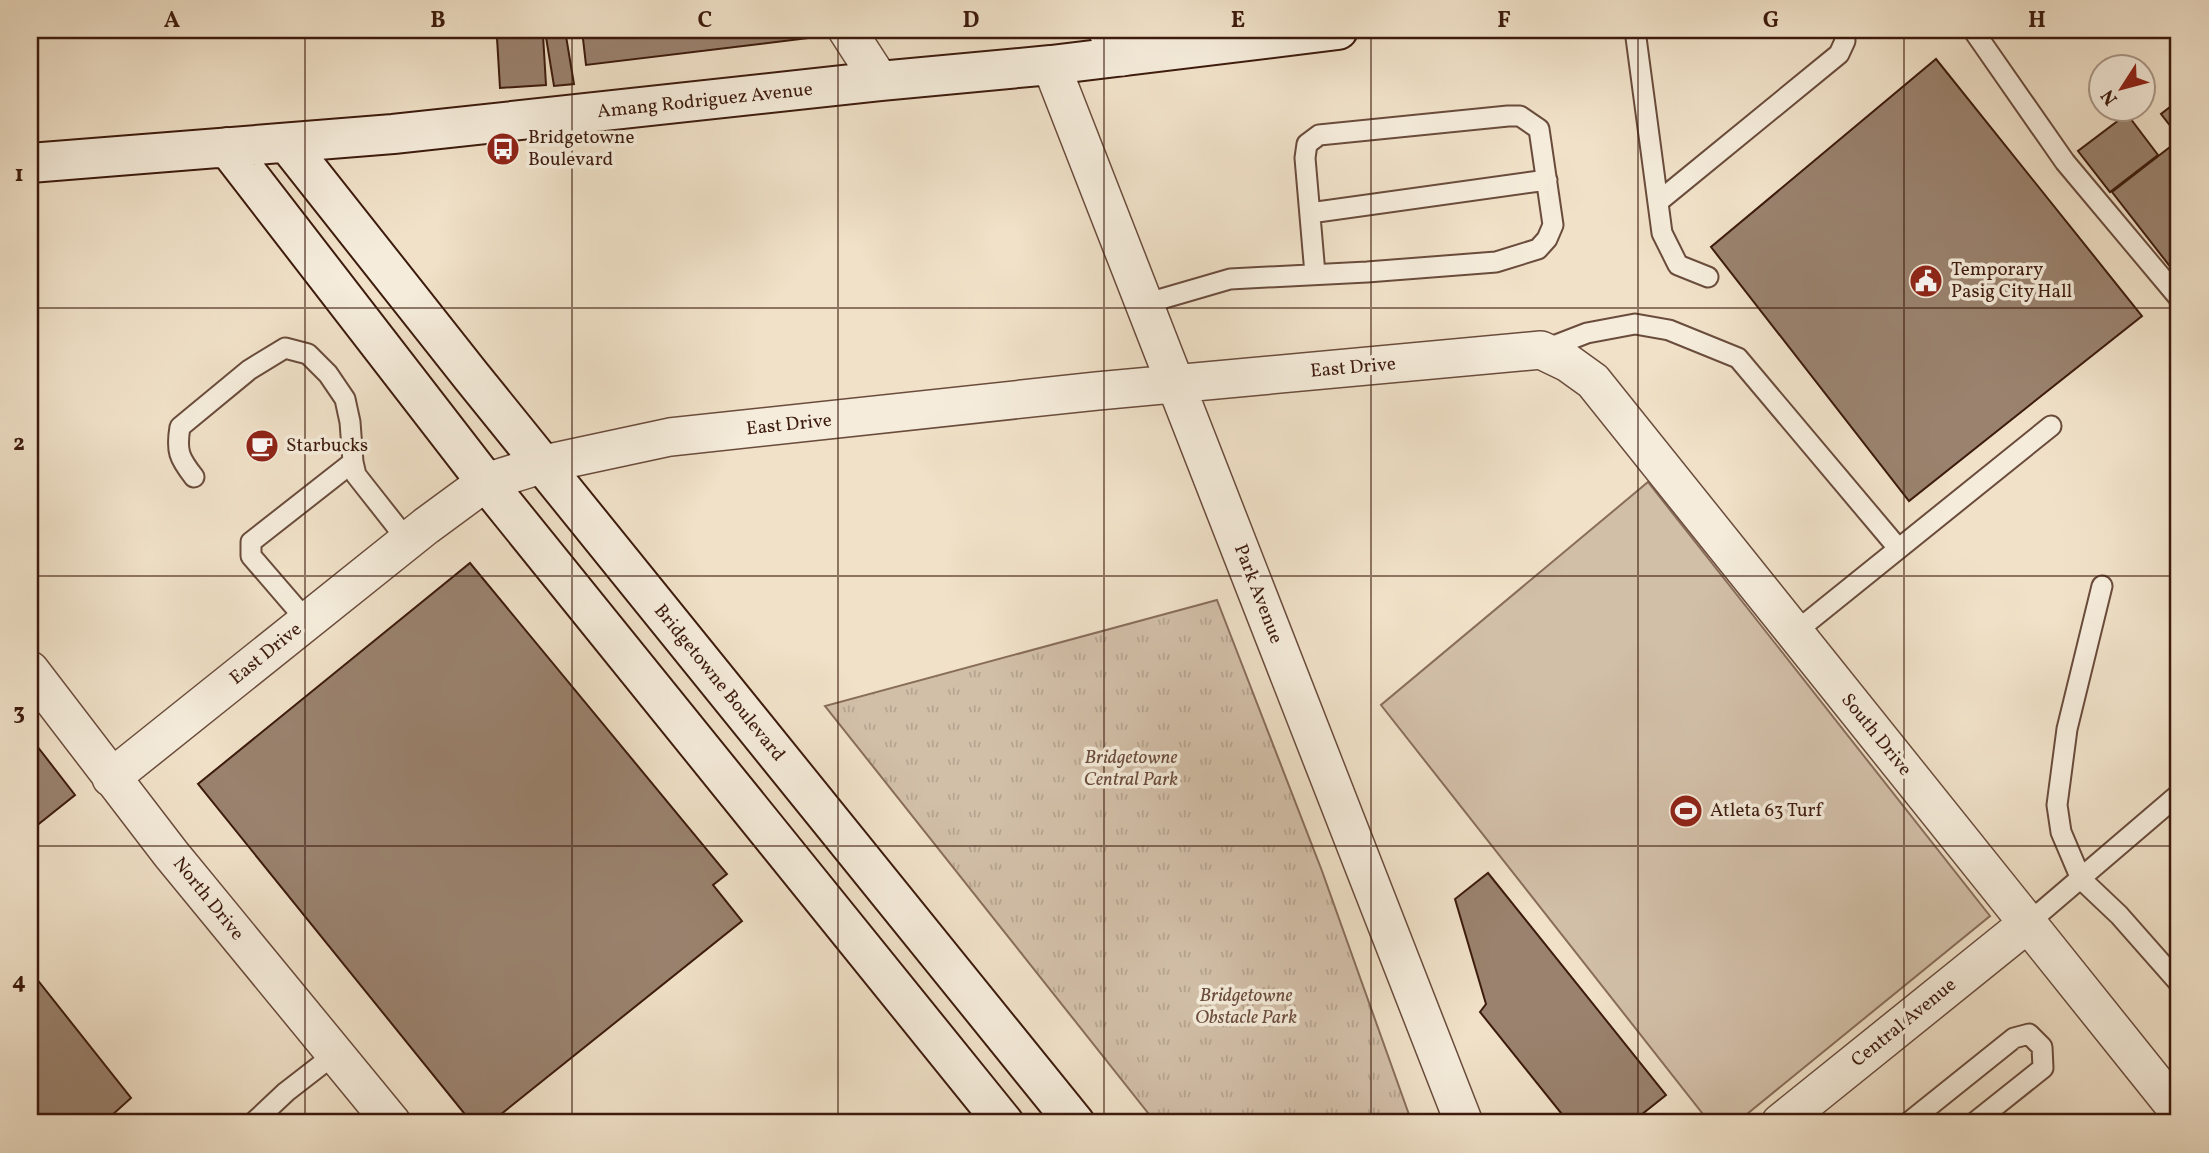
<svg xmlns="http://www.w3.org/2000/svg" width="2209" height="1153" font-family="Vollkorn,serif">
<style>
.park{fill:url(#park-tufts);stroke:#886d5a;stroke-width:2}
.garden{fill:#d2bfa8;stroke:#886d5a;stroke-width:2}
.building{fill:#9a826e;stroke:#3d1b0d;stroke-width:2}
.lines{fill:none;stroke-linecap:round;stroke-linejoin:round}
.lane-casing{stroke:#6a4c3c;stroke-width:23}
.street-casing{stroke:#6a4c3c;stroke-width:40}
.secondary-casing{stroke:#3d1b0d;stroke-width:42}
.lane{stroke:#f5ecdb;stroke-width:19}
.street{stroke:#f5ecdb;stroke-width:37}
.secondary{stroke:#f5ecdb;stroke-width:38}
.grid{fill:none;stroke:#3d1b0d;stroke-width:2;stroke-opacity:0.55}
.labels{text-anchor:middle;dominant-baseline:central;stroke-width:7;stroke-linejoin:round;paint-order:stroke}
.street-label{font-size:19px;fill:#3d1b0d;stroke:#f5ecdb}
.poi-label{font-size:19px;fill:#3d1b0d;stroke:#f5ecdb;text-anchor:start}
.park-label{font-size:19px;font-style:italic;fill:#6a4c3c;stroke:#f5ecdb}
.neatline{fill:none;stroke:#3d1b0d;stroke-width:2.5}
.grid-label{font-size:23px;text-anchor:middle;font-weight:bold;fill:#3d1b0d}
</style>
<defs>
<pattern id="park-tufts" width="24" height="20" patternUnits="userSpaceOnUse" patternTransform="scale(1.75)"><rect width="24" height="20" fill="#d2bfa8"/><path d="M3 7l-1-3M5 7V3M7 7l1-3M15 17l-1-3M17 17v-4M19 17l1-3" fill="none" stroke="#b5a48f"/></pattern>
</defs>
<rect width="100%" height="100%" fill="#f0e1c8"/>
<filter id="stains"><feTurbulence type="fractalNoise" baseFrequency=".00286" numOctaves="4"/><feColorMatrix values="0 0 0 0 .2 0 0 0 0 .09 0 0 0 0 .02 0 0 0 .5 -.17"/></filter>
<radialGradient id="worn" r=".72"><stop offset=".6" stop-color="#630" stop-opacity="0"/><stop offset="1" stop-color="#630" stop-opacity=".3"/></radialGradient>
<!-- park -->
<path class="park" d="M1217,600L1322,871L1412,1123H1156L825,706Z"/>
<!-- garden -->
<path class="garden" d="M1648,482L1990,916L1736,1123H1710L1381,705Z"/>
<!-- building -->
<path class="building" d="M553,30H565L574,84L554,86L545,31Z
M582,30H821L825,36L586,65Z
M2176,30H2179V46L2170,35Z
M543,35L546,85L500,88L497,38Z
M1936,59L2142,316L1909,501L1711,247Z
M2179,100V137L2161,114Z
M2127,114L2158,155L2110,192L2078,151Z
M2179,140V278L2112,192Z
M470,563L727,874L713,885L742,921L490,1123H472L198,784Z
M30,737L75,795L30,831Z
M1488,873L1666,1095L1631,1123H1569L1480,1012L1486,1004L1455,899Z
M36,978L131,1098L111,1116L117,1123H30V983Z"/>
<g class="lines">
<defs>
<path id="lane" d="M1635,30L1662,233L1678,265L1708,277
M1973,30L2065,162L2179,298
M1658,202L1839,54L1845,41L1843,30
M1310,213L1547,180
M1144,304L1230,279L1367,272L1496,262L1538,249L1547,239L1553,225L1539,129L1520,116H1508L1319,135L1307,144L1305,158L1315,274
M1543,350L1587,333L1635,324L1669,330L1738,358L1898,548
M194,477C179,458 176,451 180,427L249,370L285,348L308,354L328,374L345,399L350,422L353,462L356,475L408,541
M2102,586L2067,729L2057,805L2061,832L2081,879L2119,915L2179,983
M307,621L251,556V542L353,462
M1794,633L2051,426
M2027,924L2179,794
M253,1123L286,1092L335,1054
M1908,1123L2014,1038L2029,1034L2042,1047L2043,1068L1974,1123"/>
<path id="street" d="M847,30L880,81
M1107,30L1122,57
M1051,65L1464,1123
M30,670L171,854L392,1123
M111,778L426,526L486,482L544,464L670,437L1097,391L1541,350L1568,363L1593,381L2179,1112
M1780,1123L2027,924"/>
<path id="secondary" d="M287,143L472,377L1075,1123
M227,147L486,482L1004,1123
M30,163L393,134L880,81L1051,65L1338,30"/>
</defs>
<!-- lane casing -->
<use href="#lane" class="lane-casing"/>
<!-- street casing -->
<use href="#street" class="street-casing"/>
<!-- secondary casing -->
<use href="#secondary" class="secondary-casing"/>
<!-- lane -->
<use href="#lane" class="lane"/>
<!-- street -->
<use href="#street" class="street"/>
<!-- secondary -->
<use href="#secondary" class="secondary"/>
</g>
<!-- grid -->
<path class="grid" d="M305,30V1123M572,30V1123M838,30V1123M1104,30V1123M1371,30V1123M1638,30V1123M1904,30V1123M30,308H2179M30,576H2179M30,846H2179"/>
<!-- icons -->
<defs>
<symbol id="bus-disc" viewBox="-11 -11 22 22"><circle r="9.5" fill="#8f2418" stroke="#f5ecdb"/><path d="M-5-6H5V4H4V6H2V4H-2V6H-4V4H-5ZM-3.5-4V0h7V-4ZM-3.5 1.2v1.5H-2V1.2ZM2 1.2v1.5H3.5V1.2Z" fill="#fff"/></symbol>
<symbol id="civic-disc" viewBox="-11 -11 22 22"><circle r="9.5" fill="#8f2418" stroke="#f5ecdb"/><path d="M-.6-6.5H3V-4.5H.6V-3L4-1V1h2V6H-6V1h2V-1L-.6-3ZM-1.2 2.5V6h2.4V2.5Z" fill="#fff"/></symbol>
<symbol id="cafe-disc" viewBox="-11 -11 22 22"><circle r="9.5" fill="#8f2418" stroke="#f5ecdb"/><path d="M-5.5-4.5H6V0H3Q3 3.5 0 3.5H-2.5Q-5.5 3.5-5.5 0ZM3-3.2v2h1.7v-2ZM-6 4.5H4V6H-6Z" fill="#fff"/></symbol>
<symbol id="stadium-disc" viewBox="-11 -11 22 22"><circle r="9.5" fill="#8f2418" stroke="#f5ecdb"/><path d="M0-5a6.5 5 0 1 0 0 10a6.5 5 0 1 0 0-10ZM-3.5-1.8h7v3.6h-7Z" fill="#fff"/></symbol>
</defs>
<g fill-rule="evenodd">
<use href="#bus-disc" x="484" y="130" width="38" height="38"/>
<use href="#civic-disc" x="1907" y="262" width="38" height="38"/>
<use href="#cafe-disc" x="243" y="427" width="38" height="38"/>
<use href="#stadium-disc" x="1667" y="792" width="38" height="38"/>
</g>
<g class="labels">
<!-- street labels -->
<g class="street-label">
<text transform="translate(705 101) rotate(-6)">Amang Rodriguez Avenue</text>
<text transform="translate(1353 368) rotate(-5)">East Drive</text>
<text transform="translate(789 425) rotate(-6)">East Drive</text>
<text transform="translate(1258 594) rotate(69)">Park Avenue</text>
<text transform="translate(266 654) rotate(-39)">East Drive</text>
<text transform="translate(719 683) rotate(51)">Bridgetowne Boulevard</text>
<text transform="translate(1876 735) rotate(51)">South Drive</text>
<text transform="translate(208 899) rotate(51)">North Drive</text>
<text transform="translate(1904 1023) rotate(-39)">Central Avenue</text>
</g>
<!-- poi labels -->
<g class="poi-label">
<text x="528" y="138">Bridgetowne<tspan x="528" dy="22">Boulevard</tspan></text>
<text x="1951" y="270">Temporary<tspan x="1951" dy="22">Pasig City Hall</tspan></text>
<text x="286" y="446">Starbucks</text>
<text x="1710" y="811">Atleta 63 Turf</text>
</g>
<!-- park labels -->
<g class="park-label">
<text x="1131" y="758">Bridgetowne<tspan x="1131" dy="22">Central Park</tspan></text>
<text x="1246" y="996">Bridgetowne<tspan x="1246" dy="22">Obstacle Park</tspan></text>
</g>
</g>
<!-- margin -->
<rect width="2209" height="1153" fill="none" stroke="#f0e1c8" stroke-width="77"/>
<!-- north arrow -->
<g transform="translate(2122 88) rotate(234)"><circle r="33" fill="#f5ecdb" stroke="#ab9889" stroke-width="2"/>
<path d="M0-5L12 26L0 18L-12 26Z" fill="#8f2418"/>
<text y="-10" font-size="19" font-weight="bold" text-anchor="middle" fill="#3d1b0d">N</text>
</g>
<rect x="38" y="38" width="2132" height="1076" class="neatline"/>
<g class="grid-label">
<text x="172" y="27">A</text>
<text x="438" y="27">B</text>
<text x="705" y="27">C</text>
<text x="971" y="27">D</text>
<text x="1238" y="27">E</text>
<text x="1504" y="27">F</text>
<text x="1771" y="27">G</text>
<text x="2037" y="27">H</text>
<text x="19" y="181">1</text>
<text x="19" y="450">2</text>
<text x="19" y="719">3</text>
<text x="19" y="988">4</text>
</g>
<rect width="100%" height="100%" filter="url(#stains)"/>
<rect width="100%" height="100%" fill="url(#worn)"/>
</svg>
